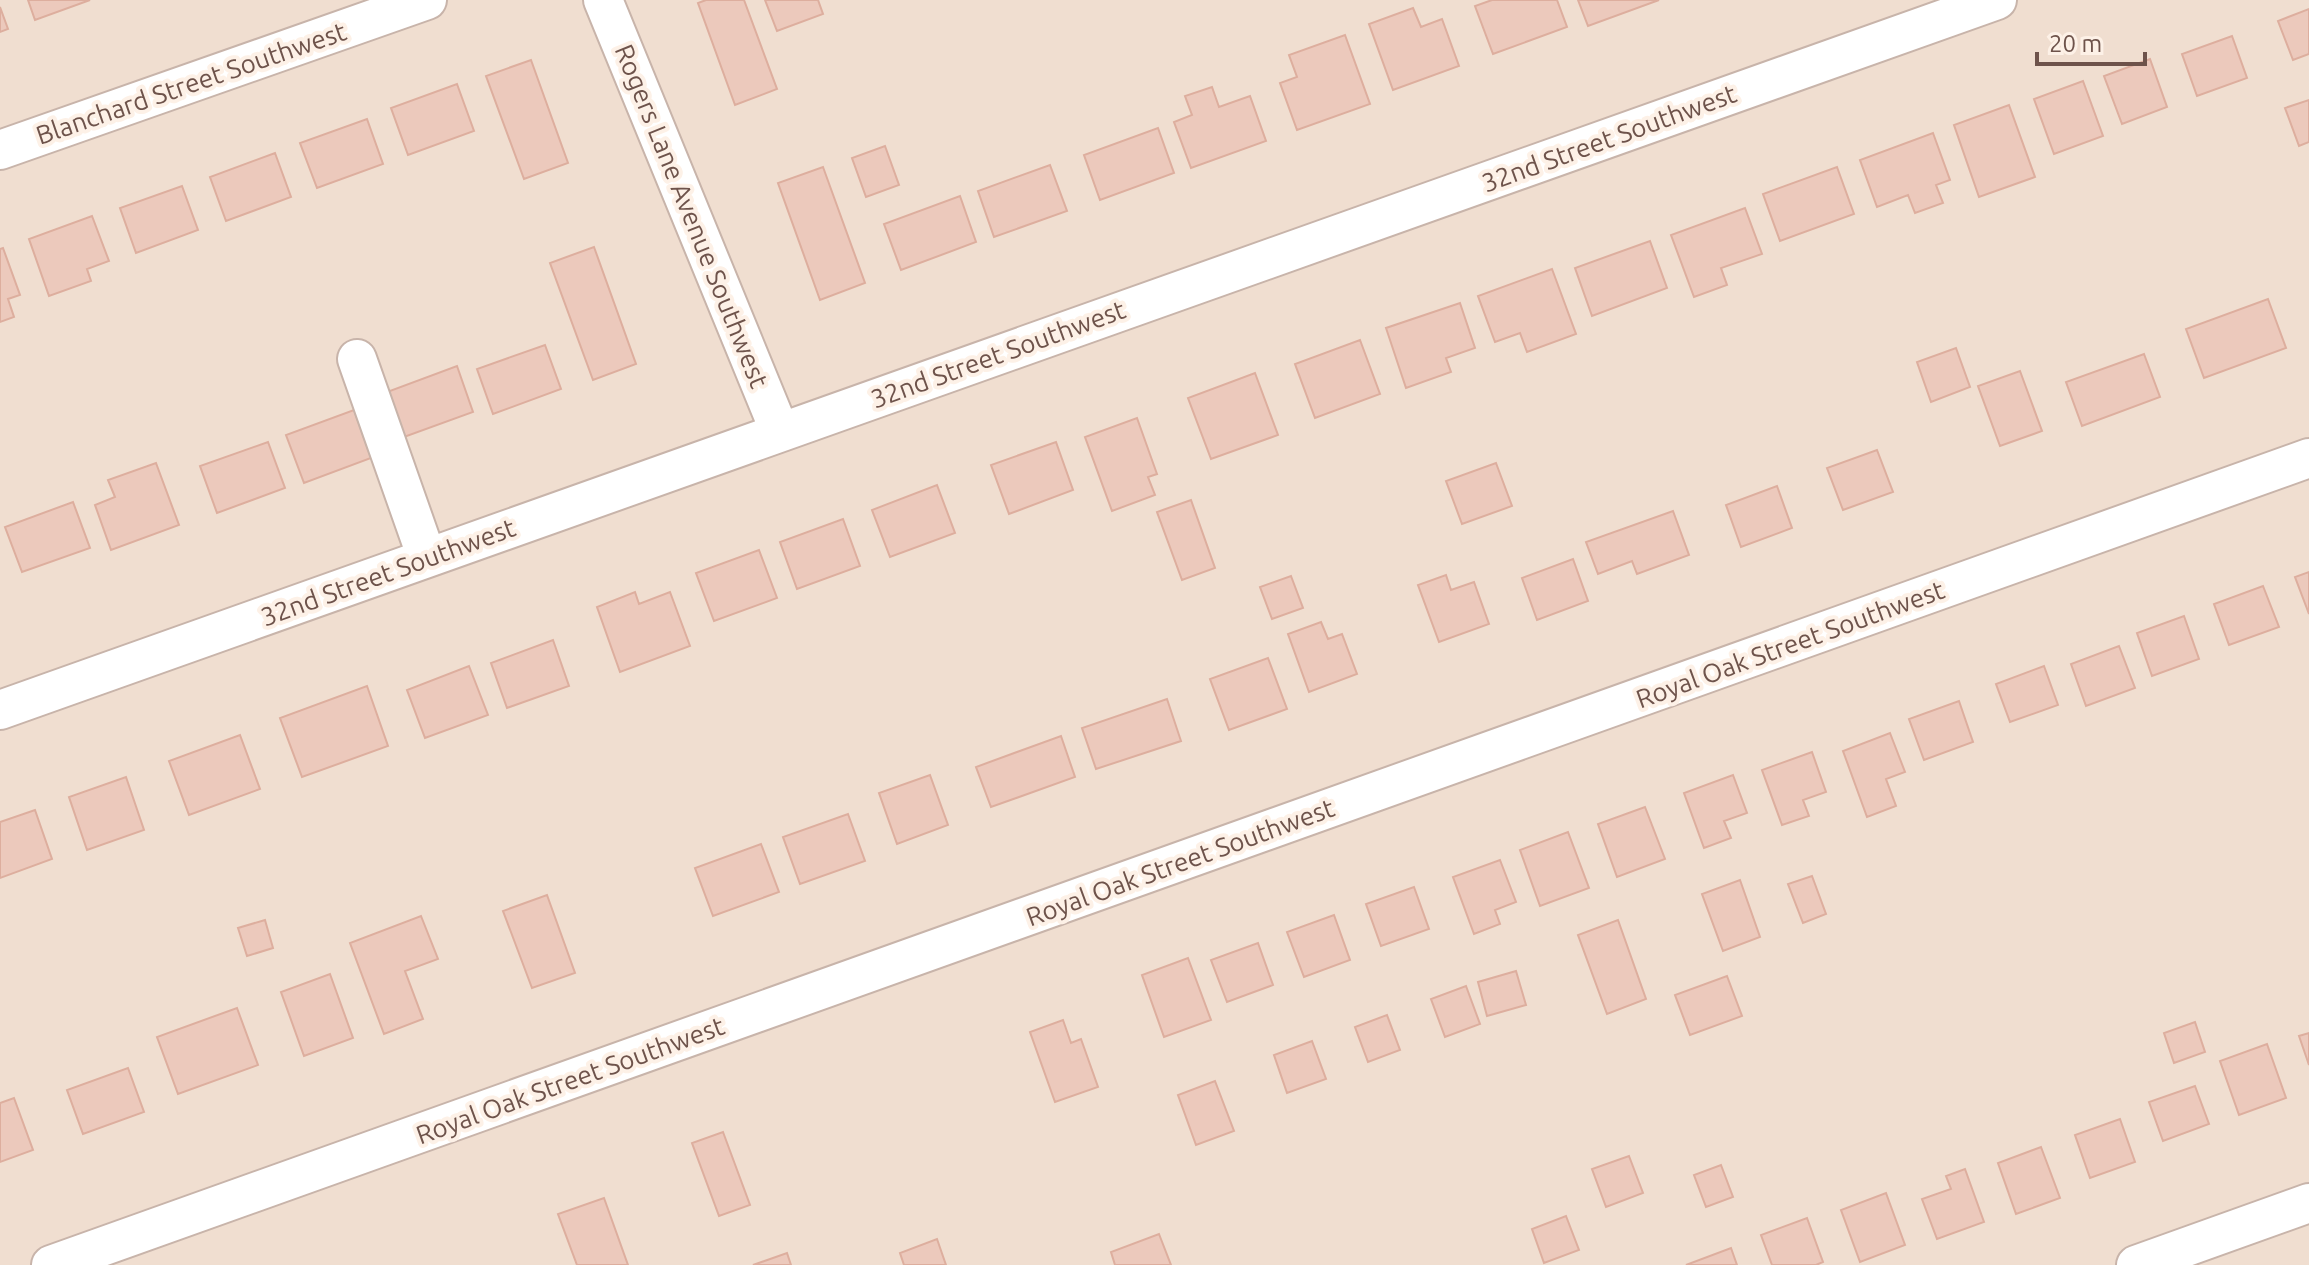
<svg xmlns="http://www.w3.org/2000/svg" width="2309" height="1265" font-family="Ubuntu,sans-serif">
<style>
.residential{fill:#f0ded0}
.building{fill:#ecc9bc;stroke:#ddae9e;stroke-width:2}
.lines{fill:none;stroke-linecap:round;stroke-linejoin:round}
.minor-casing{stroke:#c8b4aa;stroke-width:42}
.minor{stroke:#fff;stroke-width:38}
.labels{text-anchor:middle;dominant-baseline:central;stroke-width:8;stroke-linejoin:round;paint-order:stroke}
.street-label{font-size:26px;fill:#6e534b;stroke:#fdf1e7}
</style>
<rect width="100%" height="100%" fill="#f9ede1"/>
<!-- residential -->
<path class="residential" d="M0,0H2309V1265H0Z"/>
<!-- building -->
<path class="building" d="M28,0H90L35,20Z
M706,0H744L777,89L735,105L698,3Z
M765,0H818L823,14L777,31Z
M1492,0H1557L1567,27L1493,54L1475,6Z
M1578,0H1659L1588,26Z
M0,7L8,29L0,32Z
M1413,8L1421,27L1442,19L1459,66L1393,90L1369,24Z
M2309,9V54L2293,60L2278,21Z
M1345,35L1370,104L1297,130L1280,83L1297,77L1289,55Z
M2232,36L2247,78L2197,96L2182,54Z
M2150,59L2167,107L2122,124L2104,76Z
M531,60L568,163L524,179L486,76Z
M2083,81L2103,136L2054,154L2034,99Z
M457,84L474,131L408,155L391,108Z
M1212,87L1219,107L1250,96L1266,141L1191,168L1174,122L1192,115L1185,96Z
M2309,100V142L2299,146L2285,108Z
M2009,105L2035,177L1979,197L1954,125Z
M367,119L383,164L317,188L300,143Z
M1158,128L1174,173L1100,200L1084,155Z
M1933,133L1950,180L1936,185L1943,203L1915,213L1908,195L1877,207L1860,160Z
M885,146L899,185L866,197L852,158Z
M275,153L291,197L226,221L210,177Z
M1050,165L1067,211L994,237L978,191Z
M823,167L865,283L820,300L778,183Z
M1837,167L1854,214L1780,241L1763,194Z
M182,186L198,230L136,253L120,208Z
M960,196L976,242L901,270L884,224Z
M1745,208L1762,254L1721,268L1727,285L1694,297L1671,235Z
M92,216L109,261L87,269L91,281L49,296L29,239Z
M1650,241L1667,288L1592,316L1575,268Z
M594,247L636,364L593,380L550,263Z
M3,248L20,295L8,299L14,317L0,322V249Z
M1552,269L1576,334L1527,352L1520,333L1495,342L1478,296Z
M2268,299L2286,348L2204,378L2186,329Z
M1460,303L1475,348L1446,358L1451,372L1406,388L1386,328Z
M1360,340L1380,394L1315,418L1295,364Z
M545,345L561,389L493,414L477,369Z
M1956,348L1970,387L1931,402L1917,362Z
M2144,354L2160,397L2082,426L2066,382Z
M457,366L473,412L404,437L387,392Z
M2020,371L2042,431L2000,446L1978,386Z
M1255,373L1278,435L1211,459L1188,398Z
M354,410L371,458L304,483L286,435Z
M1137,418L1157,474L1148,477L1155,495L1112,511L1085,437Z
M268,442L285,488L217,513L200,466Z
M1056,442L1073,490L1009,514L991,465Z
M1877,450L1893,492L1843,510L1827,468Z
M156,463L179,525L111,550L95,505L115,497L108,480Z
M1496,463L1512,506L1462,524L1446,481Z
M937,485L955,533L890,557L872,510Z
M1777,486L1792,528L1741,547L1726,505Z
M1191,500L1215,568L1182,580L1157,512Z
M73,502L90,548L22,572L5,527Z
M1673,511L1689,555L1637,574L1632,561L1598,574L1586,542Z
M843,519L860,566L797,589L780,542Z
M759,550L777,598L714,621L696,573Z
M1573,559L1588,601L1537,620L1522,578Z
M2309,572V614L2295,577Z
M1446,575L1451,590L1474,582L1489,624L1439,642L1418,585Z
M1291,576L1303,608L1272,619L1260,587Z
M2263,586L2279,627L2229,645L2214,604Z
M635,592L639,604L670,592L690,646L620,672L597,607Z
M2184,616L2199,659L2152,676L2137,633Z
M1321,622L1328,639L1342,634L1357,674L1309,692L1288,634Z
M553,640L569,686L507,708L491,663Z
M2119,646L2135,688L2086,706L2071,664Z
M1268,658L1287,709L1229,730L1210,679Z
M469,666L488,715L425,738L407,690Z
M2044,666L2058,705L2010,722L1996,684Z
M367,686L388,746L302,777L280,718Z
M1167,699L1181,741L1096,769L1082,728Z
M1959,701L1973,742L1924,760L1909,719Z
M1890,733L1905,772L1886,779L1896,806L1867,817L1843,751Z
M240,735L260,789L189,815L169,761Z
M1061,736L1075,777L991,807L976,767Z
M1812,752L1826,792L1803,800L1809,816L1782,825L1762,770Z
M930,775L948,825L897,844L879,793Z
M1733,775L1747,813L1724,821L1731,838L1704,848L1684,793Z
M126,777L144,830L87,850L69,797Z
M1645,807L1665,859L1617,877L1598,824Z
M35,810L52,859L0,878V822Z
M848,814L865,861L800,884L783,837Z
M1568,832L1589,888L1540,906L1520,850Z
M761,844L779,892L713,916L695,868Z
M1500,860L1516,902L1495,910L1500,924L1474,934L1453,877Z
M1812,876L1826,914L1803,923L1788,884Z
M1740,880L1760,937L1723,951L1702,894Z
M1414,887L1429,929L1381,946L1366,904Z
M547,895L575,973L532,988L503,911Z
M1334,915L1350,960L1304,977L1287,932Z
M421,916L438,959L405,971L423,1019L384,1034L350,943Z
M265,920L273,948L247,956L238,928Z
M1618,920L1646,999L1607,1014L1578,935Z
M1258,943L1273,985L1227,1002L1211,960Z
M1188,958L1211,1020L1164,1037L1142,975Z
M1516,971L1526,1005L1487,1016L1478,982Z
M330,974L353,1038L304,1056L281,992Z
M1727,976L1742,1016L1690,1035L1675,995Z
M1466,986L1480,1024L1445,1037L1431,999Z
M237,1008L258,1065L178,1094L157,1037Z
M1387,1015L1400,1050L1368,1062L1355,1027Z
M1063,1020L1071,1043L1081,1039L1098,1087L1055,1102L1030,1032Z
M2195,1022L2205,1052L2174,1063L2164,1033Z
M2309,1033V1065L2299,1036Z
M1312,1041L1326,1079L1287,1093L1274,1055Z
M2267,1044L2286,1098L2239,1115L2220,1061Z
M128,1068L144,1112L83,1134L67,1090Z
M1215,1081L1234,1131L1196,1145L1178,1095Z
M2195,1086L2209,1124L2163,1141L2149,1102Z
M14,1098L33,1150L0,1162V1103Z
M2120,1119L2135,1162L2090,1178L2075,1135Z
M723,1132L750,1205L719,1216L692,1143Z
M2041,1147L2060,1198L2016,1214L1998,1163Z
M1629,1156L1643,1193L1606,1207L1592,1169Z
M1721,1165L1733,1197L1706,1207L1694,1175Z
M1965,1169L1984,1222L1937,1239L1922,1199L1951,1189L1946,1176Z
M1886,1193L1905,1245L1860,1262L1841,1210Z
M604,1198L628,1265H577L558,1214Z
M1566,1216L1579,1250L1544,1263L1532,1229Z
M1807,1218L1823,1262L1816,1265H1772L1761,1235Z
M1159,1234L1171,1265H1115L1111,1252Z
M937,1239L946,1265H904L900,1253Z
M1731,1248L1737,1265H1686Z
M787,1253L791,1265H753Z"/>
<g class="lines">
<defs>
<path id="minor" d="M603,0L780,432
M0,150L427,0
M357,359L427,558
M0,710L1997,0
M51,1265L2309,458
M2136,1265L2309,1203"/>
</defs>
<!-- minor casing -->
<use href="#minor" class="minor-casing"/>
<!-- minor -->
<use href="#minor" class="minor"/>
</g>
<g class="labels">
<!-- street labels -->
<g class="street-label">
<text transform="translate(191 83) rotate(-19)">Blanchard Street Southwest</text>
<text transform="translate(1609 138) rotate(-20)">32nd Street Southwest</text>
<text transform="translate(692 216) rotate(68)">Rogers Lane Avenue Southwest</text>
<text transform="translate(998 354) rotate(-20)">32nd Street Southwest</text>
<text transform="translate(388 572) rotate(-20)">32nd Street Southwest</text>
<text transform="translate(1790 644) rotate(-20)">Royal Oak Street Southwest</text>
<text transform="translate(1180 862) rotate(-20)">Royal Oak Street Southwest</text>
<text transform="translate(570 1080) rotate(-20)">Royal Oak Street Southwest</text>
</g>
</g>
<!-- scale -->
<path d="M2037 52v12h108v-12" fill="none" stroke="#6e534b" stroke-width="4"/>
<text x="2049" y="52" font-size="24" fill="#6e534b" stroke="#fdf1e7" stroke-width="6" paint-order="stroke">20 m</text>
</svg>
